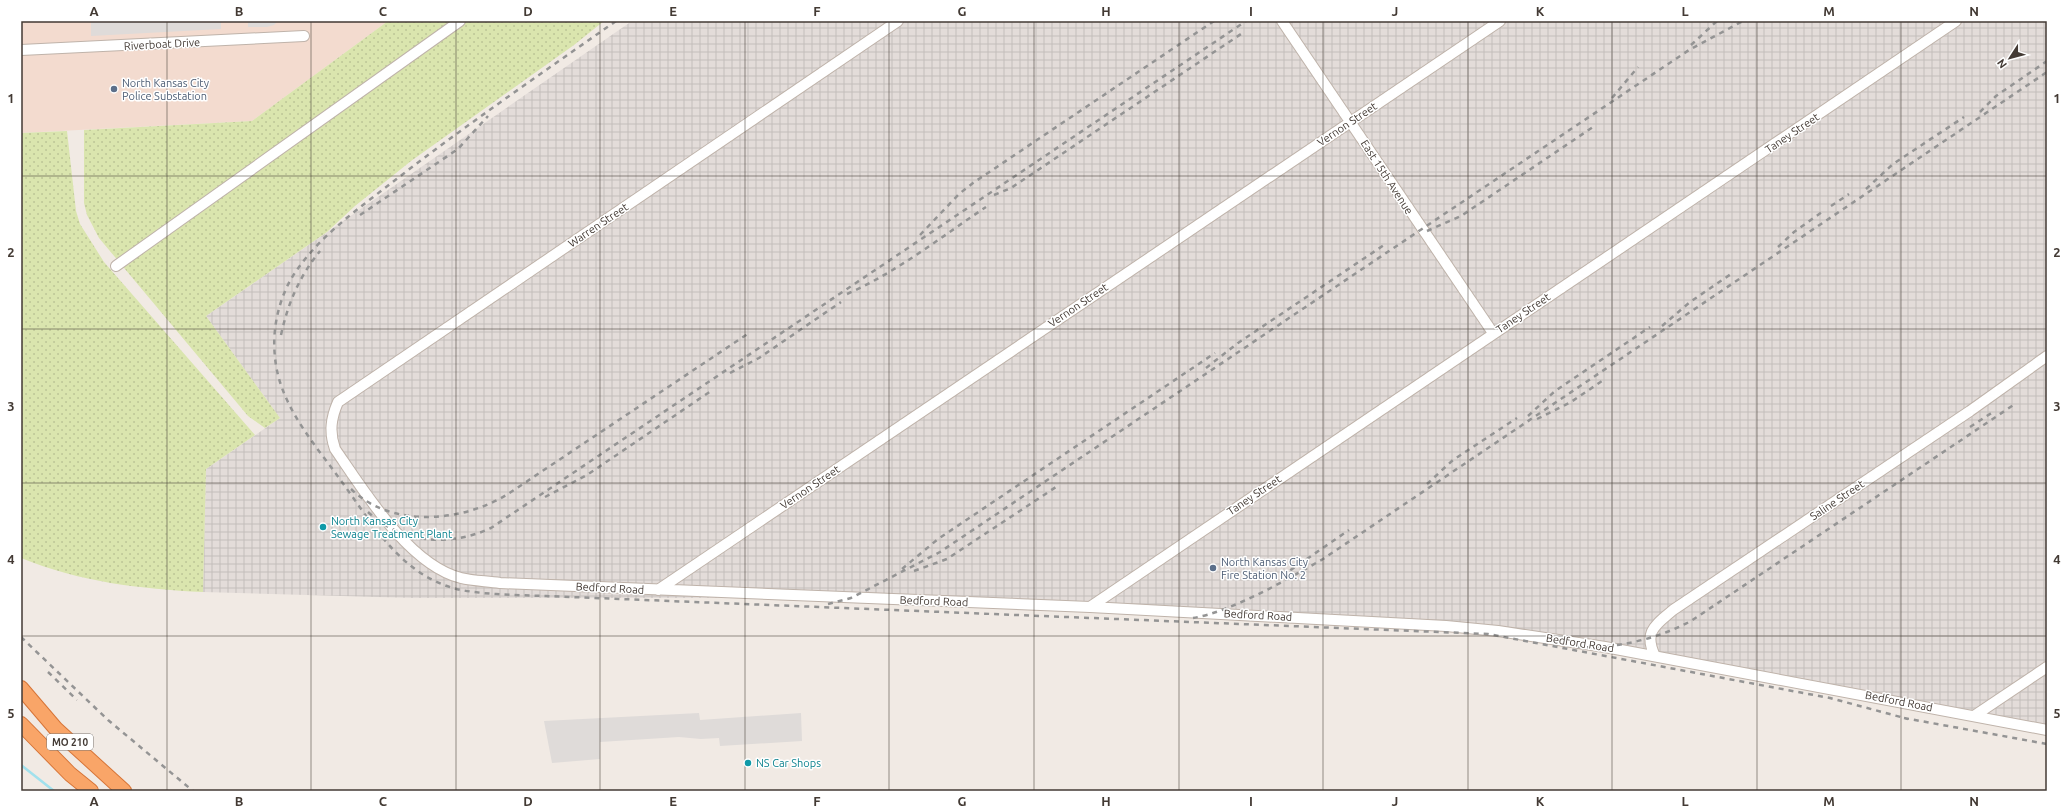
<svg xmlns="http://www.w3.org/2000/svg" width="2068" height="812" font-family="Ubuntu,sans-serif">
<style>
.commercial{fill:#f3dbcf}
.industrial{fill:url(#industrial-grid)}
.grass{fill:url(#grass-dots)}
.parking{fill:#dfdbd9}
.lines{fill:none;stroke-linecap:round;stroke-linejoin:round}
.stream{stroke:#a1e1ed;stroke-width:2.5}
.minor-casing{stroke:#bfb3aa;stroke-width:12}
.highway-casing{stroke:#d77538;stroke-width:16}
.minor{stroke:#fff;stroke-width:10}
.highway{stroke:#f9a568;stroke-width:14}
.rail{stroke:#949494;stroke-width:2.5;stroke-dasharray:5 5;stroke-linecap:butt}
.grid{fill:none;stroke:#433a34;stroke-width:1;stroke-opacity:0.55}
.service-dot{fill:#5c6f8a;stroke:#fff;stroke-width:1.5}
.culture-dot{fill:#0f9aa8;stroke:#fff;stroke-width:1.5}
.labels{text-anchor:middle;dominant-baseline:central;stroke-width:3;stroke-linejoin:round;paint-order:stroke}
.shield{fill:#fff;stroke:#7b7571;stroke-width:1}
.shield-label{font-size:10px;font-weight:bold;fill:#433a34}
.street-label{font-size:11px;fill:#433a34;stroke:#fff}
.service-label{font-size:11px;fill:#4e5e75;stroke:#fff;text-anchor:start}
.culture-label{font-size:11px;fill:#0d838f;stroke:#fff;text-anchor:start}
.neatline{fill:none;stroke:#433a34;stroke-width:1.5}
.grid-label{font-size:13px;text-anchor:middle;font-weight:bold;fill:#433a34}
</style>
<defs>
<pattern id="industrial-grid" width="8" height="8" patternUnits="userSpaceOnUse"><rect width="8" height="8" fill="#e3dcd9"/><path d="M0 4h8M4 0v8" fill="none" stroke="#c4bebb"/></pattern>
<pattern id="grass-dots" width="8" height="8" patternUnits="userSpaceOnUse"><rect width="8" height="8" fill="#dae5ae"/><path d="M2 2h.1M6 6h.1" fill="none" stroke="#bcc596" stroke-width="1.8" stroke-linecap="round"/></pattern>
</defs>
<rect width="100%" height="100%" fill="#f1eae4"/>
<!-- commercial -->
<path class="commercial" d="M21,21H388L252,121L21,133Z"/>
<!-- industrial -->
<path class="industrial" d="M632,21H2047V733L1605,647L1464,627L851,598H412L203,592L206,469L280,418L206,316Z"/>
<!-- grass -->
<path class="grass" d="M388,21H604L574,45L411,161L355,206L327,232L206,316L280,418L265,428L248,416L99,238L87,215L84,203V130L252,121Z
M67,131L76,211L80,224L104,262L255,435L206,469L203,592C140,589 80,582 21,558V133Z"/>
<!-- parking -->
<path class="parking" d="M91,21H221V29L91,36Z
M241,21H278L274,25L267,27H248V22Z
M699,713L700,720L801,713L802,741L720,746L719,738L701,739L679,737L600,742V759L552,763L544,721Z"/>
<g class="lines">
<!-- stream -->
<path class="stream" d="M21,765L54,791"/>
<defs>
<path id="minor" d="M898,21L338,402C331,418 329,432 335,449C364,491 409,565 461,578C473,581 487,581 500,583L1090,607L1446,626L1498,631L1605,647L2047,730
M1282,21L1493,333
M21,50L304,36
M116,266L460,21
M658,590L1500,21
M1090,607L1956,21
M1655,656C1643,631 1656,625 1673,610L1970,411L2047,356
M1974,716L2047,667"/>
<path id="highway" d="M21,688L56,729L124,791
M21,724L70,774L91,791"/>
</defs>
<!-- minor casing -->
<use href="#minor" class="minor-casing"/>
<!-- highway casing -->
<use href="#highway" class="highway-casing"/>
<!-- minor -->
<use href="#minor" class="minor"/>
<!-- highway -->
<use href="#highway" class="highway"/>
<!-- rail -->
<path class="rail" d="M616,21C542,73 466,125 394,181C358,209 315,239 291,279C278,302 272,331 275,357C279,404 313,442 339,478C373,524 401,577 461,590C489,595 518,595 546,596L1488,634L1830,698L1908,719
M1691,45L1717,21
M1612,98L1638,67
M1980,112L1996,96L2047,61
M1866,189L1893,164L1964,117
M994,195L1011,188L1026,178L1244,32
M1831,206L1849,194
M360,215L458,149L488,116
M1427,231L1461,216L1596,125
M920,235L959,194L973,183L1214,21
M1778,247L1794,232L1822,212
M847,294C897,272 941,237 986,207
M1662,326L1690,302L1731,274
M281,335C288,303 299,277 320,251
M1206,368L1238,343L1384,245
M730,373L759,358L841,302
M1528,416L1555,391L1650,327
M1537,419L1571,402L1602,381
M1970,427L1993,412
M1427,484L1453,460L1517,418
M351,489C392,529 463,522 508,494L749,333
M545,497L587,475L711,391
M368,512C402,544 450,547 491,528L1246,21
M902,569L938,539L1215,353
M914,571L947,559L1056,487
M1282,576L1349,530
M828,604L851,598L940,552L1689,50L1743,21
M1193,618C1231,612 1288,579 1323,559L2047,72
M21,637L108,720L193,791
M1577,647C1616,649 1657,639 1691,621L2015,404
M48,672L77,700
M1904,718L2047,744"/>
</g>
<!-- grid -->
<path class="grid" d="M167,21V791M311,21V791M456,21V791M600,21V791M745,21V791M889,21V791M1034,21V791M1179,21V791M1323,21V791M1468,21V791M1612,21V791M1757,21V791M1901,21V791M21,176H2047M21,329H2047M21,483H2047M21,636H2047"/>
<!-- markers -->
<g class="service-dot">
<circle cx="114" cy="89" r="4"/>
<circle cx="1213" cy="568" r="4"/>
</g>
<g class="culture-dot">
<circle cx="323" cy="527" r="4"/>
<circle cx="748" cy="763" r="4"/>
</g>
<g class="labels">
<!-- shield labels -->
<rect class="shield" x="47" y="734" width="46" height="16" rx="3"/>
<g class="shield-label">
<text x="70" y="742">MO 210</text>
</g>
<!-- street labels -->
<g class="street-label">
<text transform="translate(162 44) rotate(-3)">Riverboat Drive</text>
<text transform="translate(1347 124) rotate(-34)">Vernon Street</text>
<text transform="translate(1792 133) rotate(-34)">Taney Street</text>
<text transform="translate(1387 177) rotate(57)">East 15th Avenue</text>
<text transform="translate(598 225) rotate(-34)">Warren Street</text>
<text transform="translate(1078 305) rotate(-34)">Vernon Street</text>
<text transform="translate(1523 313) rotate(-34)">Taney Street</text>
<text transform="translate(810 487) rotate(-34)">Vernon Street</text>
<text transform="translate(1254 495) rotate(-34)">Taney Street</text>
<text transform="translate(1837 500) rotate(-34)">Saline Street</text>
<text transform="translate(610 588) rotate(3)">Bedford Road</text>
<text transform="translate(934 601) rotate(2)">Bedford Road</text>
<text transform="translate(1258 615) rotate(3)">Bedford Road</text>
<text transform="translate(1580 643) rotate(9)">Bedford Road</text>
<text transform="translate(1899 701) rotate(11)">Bedford Road</text>
</g>
<!-- service labels -->
<g class="service-label">
<text x="122" y="83">North Kansas City<tspan x="122" dy="13">Police Substation</tspan></text>
<text x="1221" y="562">North Kansas City<tspan x="1221" dy="13">Fire Station No. 2</tspan></text>
</g>
<!-- culture labels -->
<g class="culture-label">
<text x="331" y="521">North Kansas City<tspan x="331" dy="13">Sewage Treatment Plant</tspan></text>
<text x="756" y="763">NS Car Shops</text>
</g>
</g>
<!-- border -->
<rect width="2068" height="812" fill="none" stroke="#ffffff" stroke-width="44"/>
<!-- north arrow -->
<g transform="translate(2010 58) rotate(234)" stroke="#ffffff" stroke-width="3" paint-order="stroke">
<path d="M0-3L7 15L0 10L-7 15Z" fill="#433a34"/>
<text y="-6" font-size="11" font-weight="bold" text-anchor="middle" fill="#433a34">N</text>
</g>
<rect x="22" y="22" width="2024" height="768" class="neatline"/>
<g class="grid-label">
<text x="94" y="16">A</text>
<text x="239" y="16">B</text>
<text x="383" y="16">C</text>
<text x="528" y="16">D</text>
<text x="673" y="16">E</text>
<text x="817" y="16">F</text>
<text x="962" y="16">G</text>
<text x="1106" y="16">H</text>
<text x="1251" y="16">I</text>
<text x="1395" y="16">J</text>
<text x="1540" y="16">K</text>
<text x="1685" y="16">L</text>
<text x="1829" y="16">M</text>
<text x="1974" y="16">N</text>
<text x="11" y="103">1</text>
<text x="2057" y="103">1</text>
<text x="11" y="257">2</text>
<text x="2057" y="257">2</text>
<text x="11" y="411">3</text>
<text x="2057" y="411">3</text>
<text x="11" y="564">4</text>
<text x="2057" y="564">4</text>
<text x="11" y="718">5</text>
<text x="2057" y="718">5</text>
<text x="94" y="806">A</text>
<text x="239" y="806">B</text>
<text x="383" y="806">C</text>
<text x="528" y="806">D</text>
<text x="673" y="806">E</text>
<text x="817" y="806">F</text>
<text x="962" y="806">G</text>
<text x="1106" y="806">H</text>
<text x="1251" y="806">I</text>
<text x="1395" y="806">J</text>
<text x="1540" y="806">K</text>
<text x="1685" y="806">L</text>
<text x="1829" y="806">M</text>
<text x="1974" y="806">N</text>
</g>
</svg>
